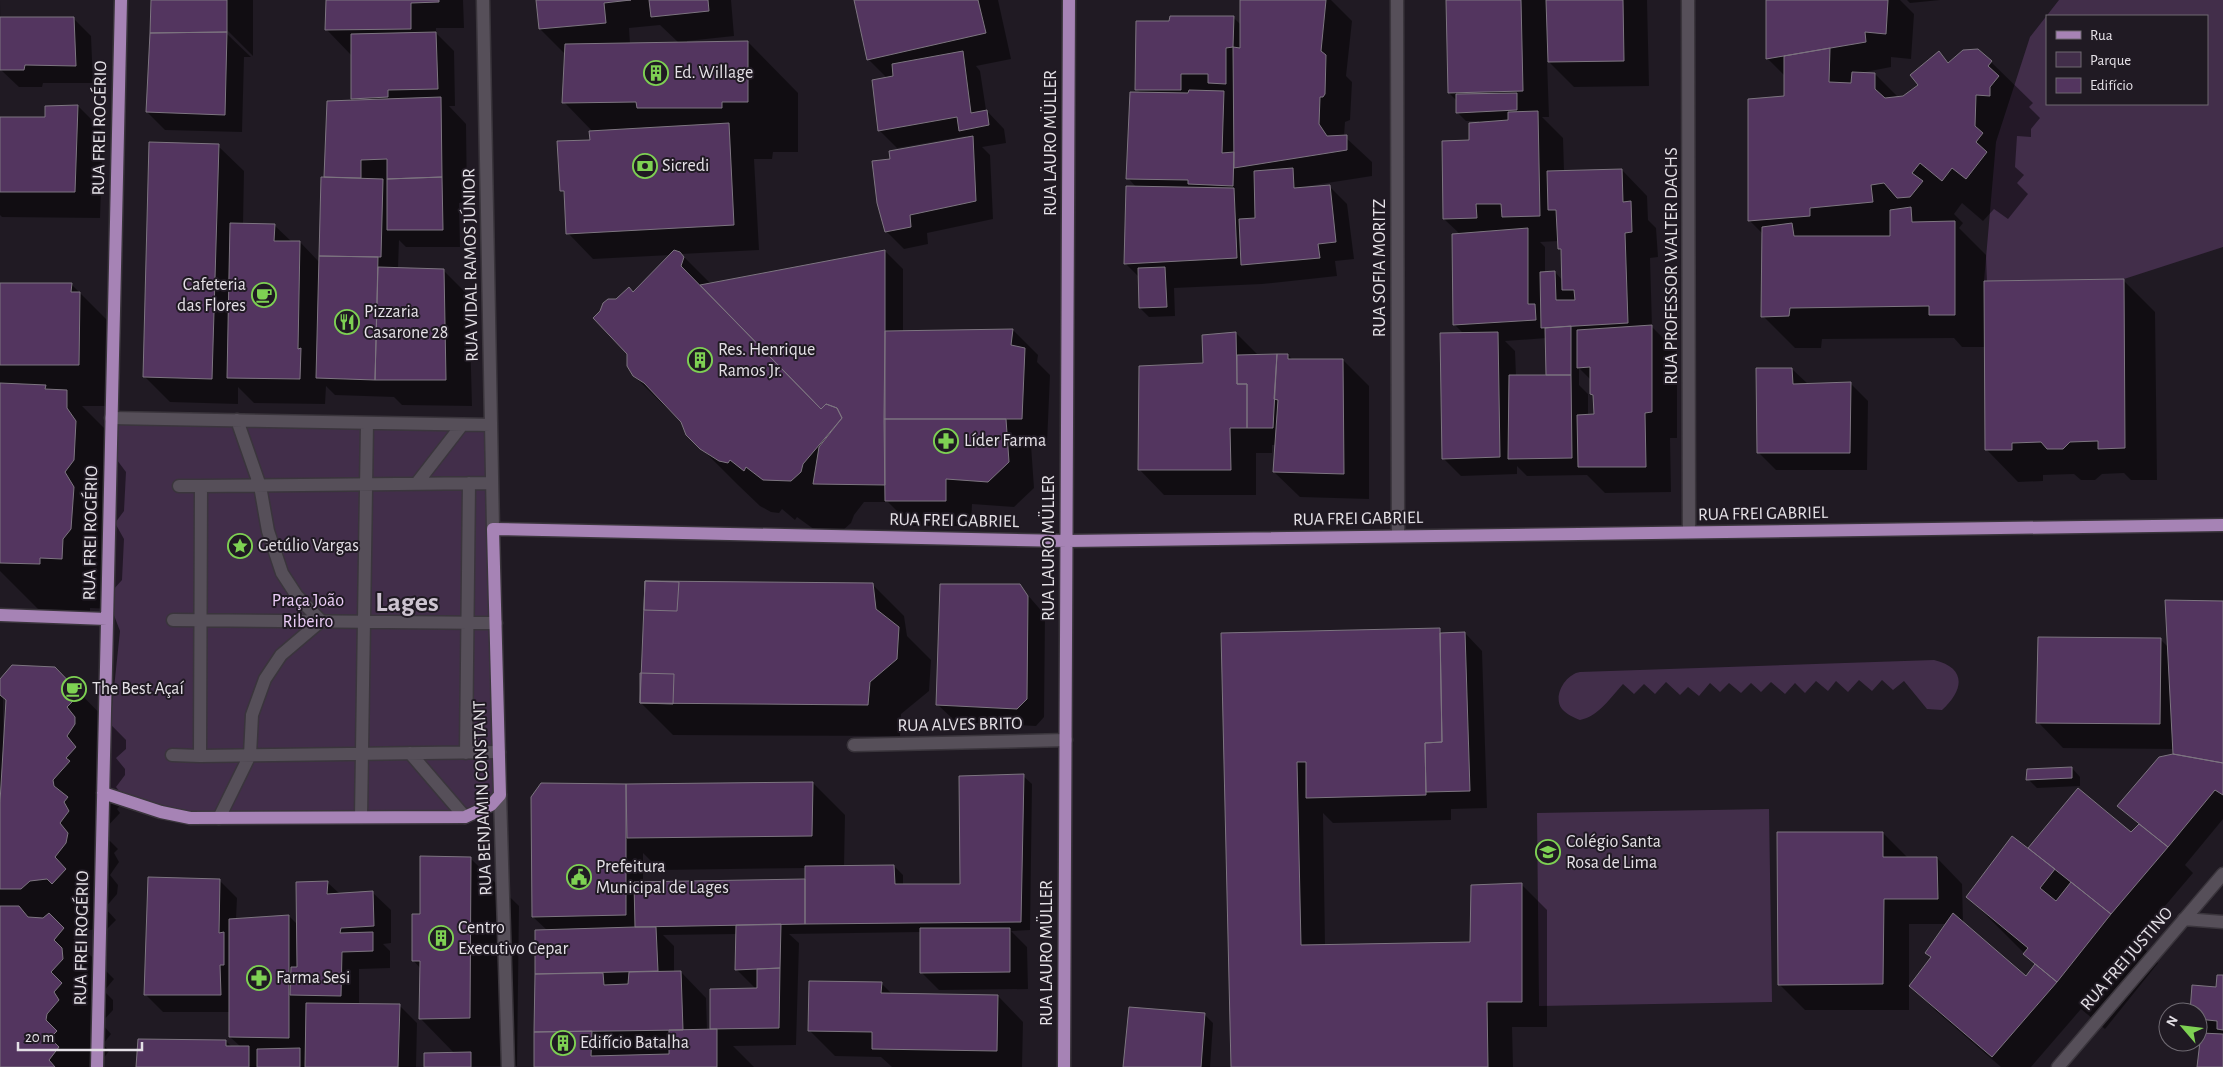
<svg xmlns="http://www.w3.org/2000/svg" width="2223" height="1067" font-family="'Alegreya Sans',sans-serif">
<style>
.green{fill:#422e4a;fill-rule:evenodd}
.shadow{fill:#0007;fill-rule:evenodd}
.building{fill:#53355f;stroke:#7d7580}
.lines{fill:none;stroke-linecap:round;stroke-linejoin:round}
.minor-casing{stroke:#3a353c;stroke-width:15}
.major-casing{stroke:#3a353c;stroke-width:15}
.minor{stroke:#564f59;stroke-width:12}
.major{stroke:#a683b5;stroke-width:12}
.labels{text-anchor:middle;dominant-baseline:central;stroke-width:4;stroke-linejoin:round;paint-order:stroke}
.poi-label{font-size:18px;fill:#e4e0e6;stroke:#201a23;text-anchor:start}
.street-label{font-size:18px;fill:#e4e0e6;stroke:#201a23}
.park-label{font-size:18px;fill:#ebcdf7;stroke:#201a23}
.town-label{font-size:28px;font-weight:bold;fill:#cdc4d0;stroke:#201a23}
</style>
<rect width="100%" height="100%" fill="#201a23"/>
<!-- green -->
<path class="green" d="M2059,0H2223V247L2124,279L1984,281L1996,142L2030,37ZM2207,16V104H2047V16Z
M111,418L491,425L500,795L478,813L190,818L103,793L120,631L107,597Z
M1934,660C1967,668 1964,690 1942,710L1927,709L1904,681L1893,690L1882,680L1872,691L1859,680L1848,692L1836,681L1828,691L1816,681L1805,693L1795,683L1785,694L1771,682L1761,692L1751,683L1741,693L1729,683L1720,692L1710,683L1699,696L1688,687L1680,695L1666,682L1655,694L1644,684L1634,694L1623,684C1610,698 1599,716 1580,720C1575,718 1566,714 1562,709C1552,696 1566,674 1580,672Z
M1769,809L1772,1002L1539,1006L1537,813Z"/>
<!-- shadow -->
<path class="shadow" d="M0,0V18H73L91,36L93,83H43L42,87H19L1,70Z
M152,0H253V56L226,29V33L251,57H244L242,132L165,130L147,112Z
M327,0H463L464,28H436V33L454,51L455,106H449L466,124L467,202L459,203L460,247H406L399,240L398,268L443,270L469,296L472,406L402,405L394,397L335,395L326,386L325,404L254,403L238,387V404L170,402L144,376L218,146L244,171L243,225H274L292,242H300L320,263L323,178H326L328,102L355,101L352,98V56L327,30Z
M537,0H731L734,36L687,41V43L748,42L798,93V152H773L772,159H754L759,250L681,254L711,284L885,251L903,269V332L1013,330L1038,355L1037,362L1050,375L1047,444L1031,445L1034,488L1014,507L972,504L971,526H912L888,502H864L854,515L851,523L842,531L815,530L797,517L795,520L782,509L779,513L771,512L760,506L738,485L687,434L683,424L634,376L628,354L616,300L634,293L671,255L593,259L568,233L566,195L561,190L591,141L593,132L564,102L566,55L540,29ZM660,25L679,43L630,44L629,28Z
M855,0H998L1011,59L976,66L980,71L986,110L1004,129L1006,143L982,147L990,155L993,219L927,233L928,244L904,249L886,231L891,160L968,138L966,136L897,148L879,130L887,78L868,59Z
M1242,0H1331L1352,21L1346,76L1352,82L1350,120L1345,122L1344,136L1372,162V176L1308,186L1330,187L1347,204L1354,259L1335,261L1337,276L1262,284L1174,288L1175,316L1149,317L1140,308L1139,277L1126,264L1136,187L1128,178L1141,93L1137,90L1170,22L1233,17L1242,26Z
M1448,0H1647L1649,86L1574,87L1547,60L1549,117H1542L1563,138L1564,171L1622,170L1647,196L1648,220L1656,228L1658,257L1650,258L1652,327L1677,352V438H1670L1671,492L1605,493L1587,475L1527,476L1517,466V474L1461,476L1443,458L1464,334L1455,325L1461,235L1444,219L1470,142L1479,123V121H1466L1457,112V101L1449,93ZM1559,241V248L1562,252L1563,281L1555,272L1545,273V247L1540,242ZM1547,338L1549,376H1516L1515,351L1505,341ZM1579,368L1591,380L1595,416H1588V394L1579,385Z
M1768,0H1900L1914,14L1911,59L1891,57V67L1860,73L1875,74L1899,98L1904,97L1920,85L1939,53L1949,63L1991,62L2033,103L2029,107L2040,118L2031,129V137L2017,136L2015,167L2024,175L2017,183L2028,194L2008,219L1994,209L1983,221L1962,203L1954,214L1963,223L1959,228L1986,255L1987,282L2123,280L2155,312L2157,480H2131L2124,473L2102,474L2095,480H2081L2074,474L2043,475V481L2018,482L1986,449L1985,347H1962L1954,338L1822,339L1821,348H1795L1763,316V234L1750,221L1749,100L1785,97V76L1768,59Z
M1907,0H1940L1910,3Z
M78,106L103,131L100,218L2,217L0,215V118H46Z
M0,284H71L121,334L119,406H82L118,442L117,460L126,472L124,511L115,523L124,539L122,580L113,590L112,609L90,608V614L42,613L0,571Z
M1236,333L1259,356L1288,355L1293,360H1343L1369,386V499L1300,497L1274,472L1276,445H1272V453H1256V495H1164L1139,469L1204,364Z
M1792,369L1808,384L1850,383L1868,401L1867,470H1776L1758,452Z
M872,584L904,616L907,636L931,660L929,691L901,714L900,736L673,735L641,703Z
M1019,585L1045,615L1044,717L1036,726L956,722L938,705Z
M2223,602V819L2185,865L2193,873L2136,940L2158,963L2105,1029L2081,1009L2031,1067H2001L1936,1011L1911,986L1931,958L1926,953L1946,924H1909V1010H1805L1779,984L1883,833L1908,858H1937L1962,884L1963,923L2027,977L2036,965L1968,897L2028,850L2078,790L2131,834L2139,825L2119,806L2175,755L2174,749L2063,748L2038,722L2161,640L2168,647Z
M1439,629L1444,634L1465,633L1482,651L1487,808L1451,809V820L1333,823L1323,813L1325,946L1471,943L1521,884L1547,910V1027H1512L1513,1067H1233L1223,634Z
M55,668L126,740V749L116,758L125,769V775L116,787L126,799L117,809L120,813L103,831L104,835L118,849L114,853L119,862L110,875L118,885L117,894L105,908L116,920L103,933L99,929L81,931L73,938L114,979L104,991L113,1000V1010L101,1023L111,1034L103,1044L109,1051L97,1067H0V686ZM3,696L8,701L5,743H3Z
M2072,768L2080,777V786L2037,788L2028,779Z
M1023,776L1032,784L1030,930L1011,931L1027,947L1028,989L939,990L921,972V932L789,934L799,943L796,1045L733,1046L754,1067H536L537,931H548L533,917L542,785L813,783L845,815L844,867L894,866L903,875V886L961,885ZM643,853L660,870L807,868V880L643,883ZM737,934L736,969L756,989L711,990V1030H707L706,998L681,972H674V946L663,935Z
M471,859L519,906L517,1066L425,1067L455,1054L421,1019V969L413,960L422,916Z
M219,880L237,898L236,919L289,916L298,925L297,883H328L340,894L373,893L391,910V943L383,944L390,951V968L359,969V1005H399L417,1023L416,1067H137L226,1041L232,1047H241L230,1037V1012H163L145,994Z
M2223,976V1067H2199L2206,1034L2198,1026V1012H2191L2217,989Z
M881,983L892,994L998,996L1023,1022L1022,1067H892L881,1057L835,1056L809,1030Z
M1204,1014L1213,1023L1210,1067H1124Z"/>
<!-- building -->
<path class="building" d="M151,0H227V32L150,33Z
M326,0H439V2L411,3V29L325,30Z
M536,0H631L604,3L606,23L539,29Z
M649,0H708L709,11L651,17Z
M854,0H978L986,33L867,60Z
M1240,0H1326L1321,51L1326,55L1325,94L1323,97H1320L1319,124L1327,136L1347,135V150L1234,168L1233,47L1240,48Z
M1446,0H1521L1523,91L1448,93Z
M1546,0H1623L1624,61L1548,62Z
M1766,0H1888L1886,34L1865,32L1866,42L1766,59Z
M1170,16H1234L1233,47L1226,48V84L1208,83V74H1181V90H1135L1136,21H1169Z
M0,17H74L76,66L25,65L24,70H0Z
M227,32L225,115L146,112L150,33Z
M436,32L438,89L388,90V97L351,99V34Z
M748,41V102H722V108H637L636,102L562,103L565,44Z
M1830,48L1829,82L1851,83L1852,72L1875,73V89L1885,98L1903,96L1918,85L1910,75L1939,51L1948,63L1963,50L1978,49L1992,61L1988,66L1999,76L1990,87V96L1976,95L1975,126L1983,133L1976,142L1987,152L1966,179L1952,168L1942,181L1920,163L1912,173L1923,181L1910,197L1897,198L1884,183L1871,185L1873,202L1810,208V216L1748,221V99L1784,96V56Z
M963,51L971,113L987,110L989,125L959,131L957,117L878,131L872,80L893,76L892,64Z
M1189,90L1224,91L1222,153L1234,152L1233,186L1188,184V180L1126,179L1130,92L1188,93Z
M1517,93V110L1456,113V94Z
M441,97L442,177L387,179V159L361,160V178L324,177L327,101Z
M78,105L75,192H0V117H45V106Z
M1538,111L1540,216L1502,217L1501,204H1476L1477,218L1443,219L1442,141L1469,140V123L1508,120V112Z
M729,123L734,225L566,234L564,191H560L557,141L590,140L589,131Z
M973,136L976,201L910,215L911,227L885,232L877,203L872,161L890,159L889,151Z
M149,142L219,144L212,379L143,377Z
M1293,168L1294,188L1330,185L1336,242L1318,244L1320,258L1241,265L1239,219L1255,218L1254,171Z
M1622,169L1623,202L1631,201L1632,232L1625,233L1628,323L1541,328L1540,272L1555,271L1556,300H1575L1574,290H1562L1561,249H1558L1556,210H1548L1547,171Z
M321,177L383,179L381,257L319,256Z
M442,177L443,230H387V179Z
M1126,186L1234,188L1237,258L1124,264Z
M1911,207L1912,222L1955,221V315H1929V306L1790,308L1789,316L1761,317L1762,227L1792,223L1794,236H1890V210Z
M230,223L275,224L274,241H300L298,349L301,348L300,379L227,378Z
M1528,228V304H1535L1536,320L1453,325L1452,234Z
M674,250L680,252L684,257L681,266L821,409L826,404L837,408L842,418L803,464L801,472L791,481L763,480L746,467L744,471L730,460L728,463L719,461L700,449L686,435L681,422L644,383L633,376L627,366V354L593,318L600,311L603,303L608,299H616L629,287L633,292Z
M885,250V485L813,484L819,447L842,418L837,408L826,404L821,409L700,285Z
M319,256L378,257L375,380L316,378Z
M378,267L444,269L446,380H375Z
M1165,267L1167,307L1139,308L1138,268Z
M2124,279L2125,448L2098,449V441L2070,442L2063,449H2047L2041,442L2012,443V450H1985L1984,281Z
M0,283H72L71,292H80L79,365H0Z
M1652,325V412L1645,413L1646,467H1578L1577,415L1594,414L1593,395L1590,394V367L1577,368V330Z
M1571,326V375H1546L1545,328Z
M1013,329L1011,345L1025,348L1022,419H884L885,331Z
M1236,332L1237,384H1247V428H1230L1231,470H1138L1139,366L1203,363L1202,335Z
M1498,332L1500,457L1442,459L1440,333Z
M1277,354L1273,428H1247V384H1237V355Z
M1277,354H1288V359H1343L1344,474L1273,472L1278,400L1274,399Z
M1756,368H1792L1793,384L1851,382L1850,453H1757Z
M1509,375H1571L1572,458L1508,459Z
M0,383L46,385L45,389L67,390V408L76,421L74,460L65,472L74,487L71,529L63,539L62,559L40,558V564L0,563Z
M884,419H1006L1009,462L988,482L946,479V501H885Z
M645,581L873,583L876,609L899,627L897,659L870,682L868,705L640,703Z
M645,581L679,582L677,611L644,610Z
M940,584H1020L1028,596L1027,699L1017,709L936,705Z
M2165,600L2223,601V763L2173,754Z
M1440,628L1442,742L1425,743L1426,795L1306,798V762H1297L1301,945L1470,942L1471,885L1522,883V1002H1487L1488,1067H1231L1221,633Z
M1465,632L1470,791L1426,792L1425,743L1442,742L1440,633Z
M2038,637L2161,638L2160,724L2036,723Z
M12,665L55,667L76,689V698L67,707L75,717V724L67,736L76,747L66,758L70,761L53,780L54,786L68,797L64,802L69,811L60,823L68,833L66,843L55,857L66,869L52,884L47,879L30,881L21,889H0V802L6,700L0,695V679Z
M640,673L674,674L673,704L640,703Z
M2173,754L2223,763V795L2215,790L2168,847L2117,806L2159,757Z
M2072,767V778L2026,780L2027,769Z
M1024,774L1021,922L805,924V866L894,865L895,884H960L959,776Z
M813,782L812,836L627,838L626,784Z
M541,783L626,784V915L532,917L531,797Z
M2078,788L2131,832L2139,824L2168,847L2111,914L2028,848Z
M1777,832H1883V857H1937L1938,899H1884L1883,984L1778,985Z
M2012,836L2055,869L2040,888L2056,901L2071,882L2111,914L2057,982L2023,954L2028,948L1966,897Z
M420,856L471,857L470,1018L419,1019L420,961H412V914H420Z
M148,877L220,879L219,933L224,932V965H220L221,995H144Z
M805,879V924L635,927L634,882Z
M328,881L327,894L373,891L374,926L341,928L340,933L373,932V951L342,952L341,996L290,995L291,967H297L296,882Z
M0,906H19L28,917L43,918L49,913L64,928L54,940L62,948L63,959L51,972L62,983L54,992L59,1000L47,1014L46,1020L57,1031L50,1038L59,1047L49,1060L55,1067H0Z
M1953,913L2026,976L2035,964L2057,982L1992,1057L1909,986L1931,957L1925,953Z
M289,915V1038L229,1037V919Z
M781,924L780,968L735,970L736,925Z
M635,927H656L658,971L535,974V930Z
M920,928H1010V972L920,973Z
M780,968L779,1028L710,1029V989L757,988V969Z
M681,971L683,1030L534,1032L535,974L603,973L604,985L628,984L629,972Z
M2217,975H2223V1030L2217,1029V1021L2198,1019V1012H2190L2192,985L2216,987Z
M809,981L882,982L881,993L998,995L997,1051L872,1049V1032L808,1031Z
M306,1003L400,1004L398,1067H305Z
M1129,1007L1205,1013L1201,1067H1123Z
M717,1029V1067H534V1032L592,1031L591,1056L669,1054V1030Z
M2201,1033L2223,1034V1067H2197Z
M138,1039L226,1040V1046H249V1067H136Z
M300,1048V1067H257V1049Z
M471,1052V1067H424V1053Z"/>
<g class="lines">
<defs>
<path id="minor" d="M483,0L493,529
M1397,0L1398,536
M1688,0L1689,532
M111,418L491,425
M417,483L462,425
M492,483L201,486L200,756L499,752
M179,486H201
M173,620L496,623
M854,745L1066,740
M410,753L465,817
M466,753L469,483
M172,755L200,756
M500,795L508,1067
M361,817L367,423
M219,818L250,755L252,715L265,679L281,655L321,621L297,596L282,573L268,531L260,486L237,420
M2184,919L2223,922
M2058,1067L2223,874"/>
<path id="major" d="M0,615L107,619
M103,793L161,812L190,818L465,817L491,805L500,795L493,529L1067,541L2223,525
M97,1067L121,0
M1064,1067L1069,0"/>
</defs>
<!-- minor casing -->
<use href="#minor" class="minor-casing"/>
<!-- major casing -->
<use href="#major" class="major-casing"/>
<!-- minor -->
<use href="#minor" class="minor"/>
<!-- major -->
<use href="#major" class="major"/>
</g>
<!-- icons -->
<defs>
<symbol id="building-ring" viewBox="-11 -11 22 22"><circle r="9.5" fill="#201a23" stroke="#7ed153" stroke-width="1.5"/><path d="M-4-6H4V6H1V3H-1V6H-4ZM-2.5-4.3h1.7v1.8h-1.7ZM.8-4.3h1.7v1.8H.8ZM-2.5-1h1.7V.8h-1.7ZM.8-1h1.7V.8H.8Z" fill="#7ed153"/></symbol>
<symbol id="bank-ring" viewBox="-11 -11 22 22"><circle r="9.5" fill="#201a23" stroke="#7ed153" stroke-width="1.5"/><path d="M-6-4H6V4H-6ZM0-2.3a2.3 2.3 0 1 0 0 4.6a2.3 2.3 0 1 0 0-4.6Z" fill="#7ed153"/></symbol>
<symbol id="cafe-ring" viewBox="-11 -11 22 22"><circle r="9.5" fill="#201a23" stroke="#7ed153" stroke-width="1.5"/><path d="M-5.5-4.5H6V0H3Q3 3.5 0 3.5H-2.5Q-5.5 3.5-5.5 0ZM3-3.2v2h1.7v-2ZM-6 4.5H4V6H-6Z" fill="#7ed153"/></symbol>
<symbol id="restaurant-ring" viewBox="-11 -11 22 22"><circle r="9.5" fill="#201a23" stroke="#7ed153" stroke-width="1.5"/><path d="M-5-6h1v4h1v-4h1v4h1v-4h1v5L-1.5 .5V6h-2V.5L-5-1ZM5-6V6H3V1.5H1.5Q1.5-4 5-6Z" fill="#7ed153"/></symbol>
<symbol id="pharmacy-ring" viewBox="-11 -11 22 22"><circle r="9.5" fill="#201a23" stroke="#7ed153" stroke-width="1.5"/><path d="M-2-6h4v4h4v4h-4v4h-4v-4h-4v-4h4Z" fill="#7ed153"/></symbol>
<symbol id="sight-ring" viewBox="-11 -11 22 22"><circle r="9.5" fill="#201a23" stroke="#7ed153" stroke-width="1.5"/><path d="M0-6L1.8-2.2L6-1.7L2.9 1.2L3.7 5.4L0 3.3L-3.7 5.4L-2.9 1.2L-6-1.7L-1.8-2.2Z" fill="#7ed153"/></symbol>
<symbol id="school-ring" viewBox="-11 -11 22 22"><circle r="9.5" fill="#201a23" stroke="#7ed153" stroke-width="1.5"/><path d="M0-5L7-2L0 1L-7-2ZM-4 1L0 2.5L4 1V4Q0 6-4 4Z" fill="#7ed153"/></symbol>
<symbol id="civic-ring" viewBox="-11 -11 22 22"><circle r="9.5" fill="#201a23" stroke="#7ed153" stroke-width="1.5"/><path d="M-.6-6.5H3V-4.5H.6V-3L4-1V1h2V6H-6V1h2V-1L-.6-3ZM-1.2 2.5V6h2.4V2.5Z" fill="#7ed153"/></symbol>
</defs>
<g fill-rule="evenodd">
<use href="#building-ring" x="642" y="59" width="28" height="28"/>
<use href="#bank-ring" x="631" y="152" width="28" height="28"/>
<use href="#cafe-ring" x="250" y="281" width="28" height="28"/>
<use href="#restaurant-ring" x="333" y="308" width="28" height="28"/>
<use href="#building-ring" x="686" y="346" width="28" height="28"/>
<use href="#pharmacy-ring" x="932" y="427" width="28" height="28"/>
<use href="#sight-ring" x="226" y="532" width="28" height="28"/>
<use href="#cafe-ring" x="60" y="675" width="28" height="28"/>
<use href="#school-ring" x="1534" y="838" width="28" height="28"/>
<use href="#civic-ring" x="565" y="863" width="28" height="28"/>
<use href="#building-ring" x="427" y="924" width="28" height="28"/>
<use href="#pharmacy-ring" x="245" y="964" width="28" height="28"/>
<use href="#building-ring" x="549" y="1029" width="28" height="28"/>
</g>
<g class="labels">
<!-- poi labels -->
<g class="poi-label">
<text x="674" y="73">Ed. Willage</text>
<text x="662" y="166">Sicredi</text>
<text x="246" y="285" text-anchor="end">Cafeteria<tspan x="246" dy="21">das Flores</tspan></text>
<text x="364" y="312">Pizzaria<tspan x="364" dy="21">Casarone 28</tspan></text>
<text x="718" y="350">Res. Henrique<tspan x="718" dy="21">Ramos Jr.</tspan></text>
<text x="964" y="441">Líder Farma</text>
<text x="258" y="546">Getúlio Vargas</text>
<text x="92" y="689">The Best Açaí</text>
<text x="1566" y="842">Colégio Santa<tspan x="1566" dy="21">Rosa de Lima</tspan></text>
<text x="596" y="867">Prefeitura<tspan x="596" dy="21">Municipal de Lages</tspan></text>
<text x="458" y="928">Centro<tspan x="458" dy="21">Executivo Cepar</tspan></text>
<text x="276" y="978">Farma Sesi</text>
<text x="580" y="1043">Edifício Batalha</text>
</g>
<!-- street labels -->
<g class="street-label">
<text transform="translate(100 128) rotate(-89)">RUA FREI ROGÉRIO</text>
<text transform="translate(1051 143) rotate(-90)">RUA LAURO MÜLLER</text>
<text transform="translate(471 265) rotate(-91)">RUA VIDAL RAMOS JÚNIOR</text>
<text transform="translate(1672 266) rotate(-90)">RUA PROFESSOR WALTER DACHS</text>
<text transform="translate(1380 268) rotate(-90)">RUA SOFIA MORITZ</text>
<text transform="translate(1763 514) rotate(-1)">RUA FREI GABRIEL</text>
<text transform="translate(1358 519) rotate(-1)">RUA FREI GABRIEL</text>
<text transform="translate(954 521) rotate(1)">RUA FREI GABRIEL</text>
<text transform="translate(91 533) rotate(-89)">RUA FREI ROGÉRIO</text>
<text transform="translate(1049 548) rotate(-90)">RUA LAURO MÜLLER</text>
<text transform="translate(960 725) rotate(-1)">RUA ALVES BRITO</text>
<text transform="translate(483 798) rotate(-92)">RUA BENJAMIN CONSTANT</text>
<text transform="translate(82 938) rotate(-89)">RUA FREI ROGÉRIO</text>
<text transform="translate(1047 953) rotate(-90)">RUA LAURO MÜLLER</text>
<text transform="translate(2127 959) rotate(-49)">RUA FREI JUSTINO</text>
</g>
<!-- park labels -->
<g class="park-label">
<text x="308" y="601">Praça João<tspan x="308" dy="21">Ribeiro</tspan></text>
</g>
<!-- town labels -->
<g class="town-label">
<text x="407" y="603">Lages</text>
</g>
</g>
<!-- legend -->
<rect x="2046" y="15" width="162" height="90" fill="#201a23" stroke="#6e6971"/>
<rect x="2056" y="31" width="25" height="8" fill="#a683b5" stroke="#6e6971"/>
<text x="2090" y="40" font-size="15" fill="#e4e0e6">Rua</text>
<rect x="2056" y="52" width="25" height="15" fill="#422e4a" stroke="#6e6971"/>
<text x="2090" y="65" font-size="15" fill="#e4e0e6">Parque</text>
<rect x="2056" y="78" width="25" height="15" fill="#53355f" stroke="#6e6971"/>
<text x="2090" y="90" font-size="15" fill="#e4e0e6">Edifício</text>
<!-- north arrow -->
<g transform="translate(2183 1027) rotate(298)"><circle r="24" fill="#201a23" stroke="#6e6971"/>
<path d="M0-4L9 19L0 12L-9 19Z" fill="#7ed153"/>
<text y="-8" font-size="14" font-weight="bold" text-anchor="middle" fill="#e4e0e6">N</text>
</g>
<!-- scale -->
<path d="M18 1042v8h124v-8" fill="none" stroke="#e4e0e6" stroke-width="2.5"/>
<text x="25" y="1042" font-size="15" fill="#e4e0e6" stroke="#201a23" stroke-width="4" paint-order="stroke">20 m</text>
</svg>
